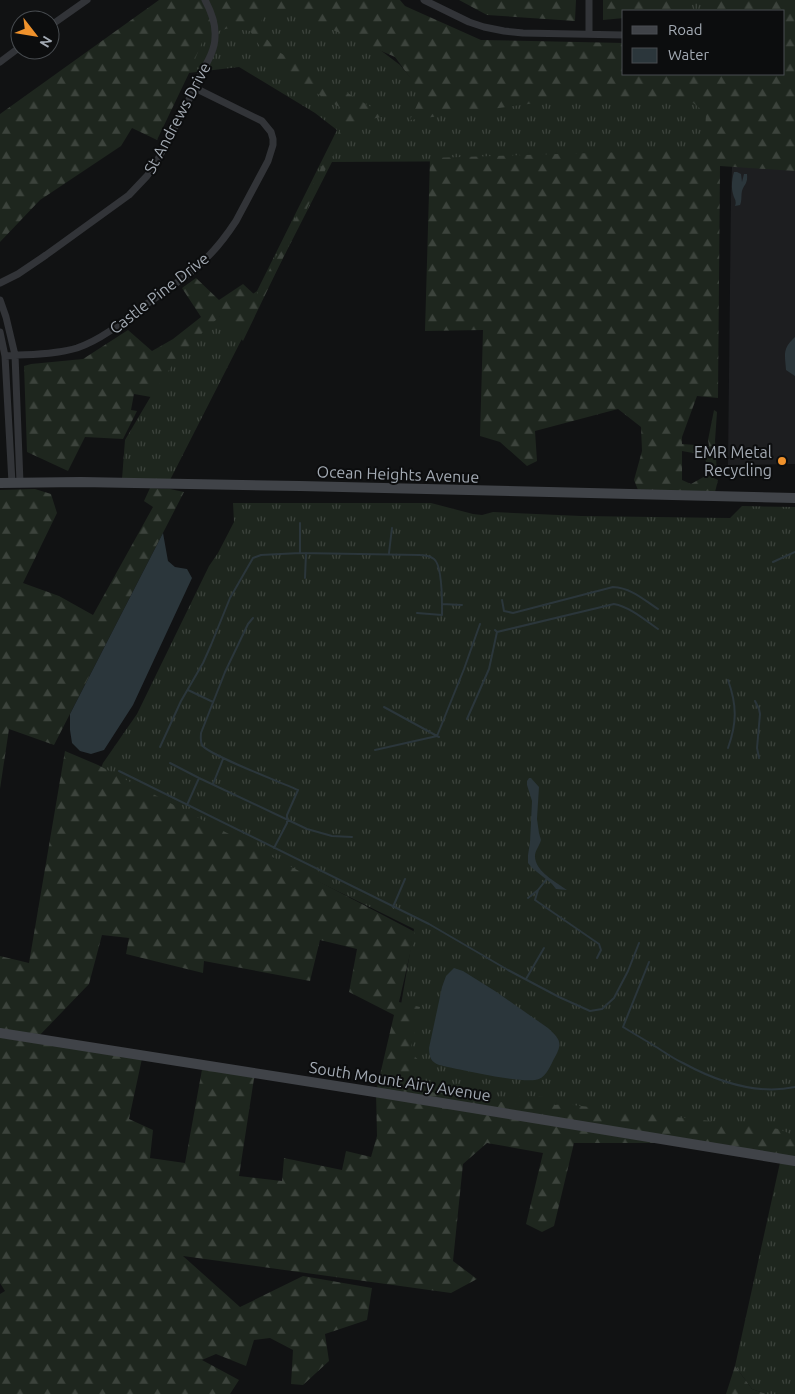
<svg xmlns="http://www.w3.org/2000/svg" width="795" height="1394" font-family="Ubuntu,sans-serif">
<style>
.built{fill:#1d1e20}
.grass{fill:url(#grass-tufts)}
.forest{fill:url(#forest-firs);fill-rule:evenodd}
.water{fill:#2b363b}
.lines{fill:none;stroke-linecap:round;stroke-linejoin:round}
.stream{stroke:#2b363b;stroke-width:2}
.street{stroke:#323438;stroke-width:7}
.secondary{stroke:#404348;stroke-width:10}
.poi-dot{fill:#f0922c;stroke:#0c0d0e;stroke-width:2}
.labels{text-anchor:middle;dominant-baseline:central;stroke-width:4;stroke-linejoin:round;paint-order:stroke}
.street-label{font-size:16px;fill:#a3aab3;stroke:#0c0d0e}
.poi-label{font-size:16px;fill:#a3aab3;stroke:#0c0d0e;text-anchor:end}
</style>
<defs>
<pattern id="grass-tufts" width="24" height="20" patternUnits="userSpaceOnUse" patternTransform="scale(1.25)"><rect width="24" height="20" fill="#1e261e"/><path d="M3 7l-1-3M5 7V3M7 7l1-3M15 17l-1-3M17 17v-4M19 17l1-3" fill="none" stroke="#3c433c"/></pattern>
<pattern id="forest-firs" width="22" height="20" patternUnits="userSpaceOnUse" patternTransform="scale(1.25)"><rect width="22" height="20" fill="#1e261e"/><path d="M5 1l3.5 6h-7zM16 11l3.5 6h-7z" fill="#3c433c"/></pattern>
</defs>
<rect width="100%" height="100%" fill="#111213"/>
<!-- built -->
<path class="built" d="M732,166L795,168V464L728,465L731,198Z"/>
<!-- grass -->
<path class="grass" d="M286,0L338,18L400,65L437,109L723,74L722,160L332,162L170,480L122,479L125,440L184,340L257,291L337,130L315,113L239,67L180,74L174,1Z
M662,0H724V11H662Z
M233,503H431L473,514L482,515L493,512L581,516L730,518L742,506L795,507V1394H766L752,1389L735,1366L783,1149L387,1086L414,929L99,773L103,763L137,714L209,566L218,553L234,522Z"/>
<!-- forest -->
<path class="forest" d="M159,0H400L405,6L481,40L624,43V74H784V11H709L712,0H795V171L720,166L718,398L697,396L682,437V444L709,446L708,440L714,410L717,412L715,441L717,474L706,473L707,465L704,455L682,451V480L691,484L707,475L718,480L715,492L638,490L634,480L642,451L641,427L618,409L535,431L537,461L527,466L500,442L480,436L483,330L425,331L430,158L692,150L705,136L706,113L688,99L580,97L410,120L422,94L395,57L287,10L263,13L260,32L279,52L386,116L367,120L346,136L330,160L243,341L220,316L192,343L173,364L151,397L134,394L131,410L137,411L123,439L85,437L68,471L27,452L24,366L31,364L83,359L128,330L152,351L173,339L201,317L182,288L196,278L219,300L243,284L256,296L349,113L259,58L261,48L250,31L229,28L205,35L191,69L157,140L132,128L121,146L40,200L0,242V114Z
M459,0H576L575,21L487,15Z
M603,0H672V7L677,11H624V18L603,20Z
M150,488L170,489L184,492L54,745L9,729L0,789V490L35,489L51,494L57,513L23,583L59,596L93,615L153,507L144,501Z
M65,751L98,765L415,932L399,1002L420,1007L410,1052L425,1066L388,1086L515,1104L520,1096L544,1097L555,1105L564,1104L779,1129L795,1136V1161L688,1143H574L554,1226L542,1232L526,1224L543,1153L487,1143L463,1164L453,1261L477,1279L451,1293L183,1256L240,1307L303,1276L372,1288L367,1320L325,1334L329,1361L303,1385L291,1384L293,1350L270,1338L254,1340L246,1366L216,1354L202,1360L239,1380L230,1394H0V1294L5,1291L0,1283V956L29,963ZM102,935L129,938L126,954L203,973L204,961L310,981L320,940L357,949L349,992L394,1015L376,1092L377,1136L371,1157L346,1151L342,1170L284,1158L282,1181L239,1176L255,1072L203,1064L185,1163L150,1158L153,1130L129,1119L143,1054L37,1038L89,984Z
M735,1366L752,1389L766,1394H726Z"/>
<!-- water -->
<path class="water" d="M737,172L741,174L742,182L744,174H747C748,184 744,184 742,191C741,196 742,201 740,205L735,206C737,200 734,199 733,194C731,188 732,178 734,172Z
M795,337V376L786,370C785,354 782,349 795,337Z
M163,533L168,561L175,567L187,569L192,578L133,705L104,750L91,754L80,751L72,743L70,730V714Z
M529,778H531L539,787L537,819L539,833L541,840C540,845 536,849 535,855C534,871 556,882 567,890L556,889L552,884L532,868L528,863V855L530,842L532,801L527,785V781Z
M454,968L463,971L495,991L548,1028C560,1039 563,1043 555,1057C551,1064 547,1076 539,1079C526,1085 457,1069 439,1065C431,1062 429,1057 429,1048L442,987L446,976Z"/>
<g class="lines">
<!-- stream -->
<path class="stream" d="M300,553V523
M389,553L392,528
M773,562L795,552
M305,578L306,553
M502,600L504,611L513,613L613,587C631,588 643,599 658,609
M442,604L462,605
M253,618L248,624L225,672L201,733C201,736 200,741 202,745C206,754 283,783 298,790L287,815V823L274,848
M497,632L614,604C630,607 645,620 658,629
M728,680C737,705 737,723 728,748
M188,690L213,702
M755,701L759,709L760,714L757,748L759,758
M384,707L437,736
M467,719L489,669L497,632L495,630
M439,737L437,736L464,669L480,624
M160,747L181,701L203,663L211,645L230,598L253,558L261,555L300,553L419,555C424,555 430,556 434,559C443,566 442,603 442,615L417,613
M375,750L437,736
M170,763L199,778L307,829L332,836L352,837
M119,771L429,924L508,970L559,997L590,1011L602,1009L614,998L628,971L639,943
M213,784L223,759
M187,805L199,778
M546,880L538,890L535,900L599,944L601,950L597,958
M528,898L538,890
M393,907L405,879
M649,962L623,1027C633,1033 643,1039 653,1045C663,1051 672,1058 683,1063C716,1081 757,1095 795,1087
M526,979L544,948"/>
<!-- street -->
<path class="street" d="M424,0L469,22L484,27L504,31L523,33L624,35
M50,26L87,0
M589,34V0
M0,62L20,47
M0,283L18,274L46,255L129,195L147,176L155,165C171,134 188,104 202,72C208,61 215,49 215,37C216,23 211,11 205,0
M0,300L6,317L15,355L20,483
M0,332L5,356L12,483
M5,356C28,354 54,355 77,348C100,340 119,325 138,310C158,296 178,283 197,267C212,254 225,238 236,221L268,161L273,145V139L271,132L262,121L195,88"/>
<!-- secondary -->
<path class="secondary" d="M0,483L81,482L300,486L795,498
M0,1033L381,1093L795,1161"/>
</g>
<!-- markers -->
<circle class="poi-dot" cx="782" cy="461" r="5"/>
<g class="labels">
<!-- street labels -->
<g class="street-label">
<text transform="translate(177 118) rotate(-62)">St Andrews Drive</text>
<text transform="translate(159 293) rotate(-38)">Castle Pine Drive</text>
<text transform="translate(398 474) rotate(2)">Ocean Heights Avenue</text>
<text transform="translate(400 1081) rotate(9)">South Mount Airy Avenue</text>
</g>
<!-- poi labels -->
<g class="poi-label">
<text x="772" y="452">EMR Metal<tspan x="772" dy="18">Recycling</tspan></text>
</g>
</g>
<!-- legend -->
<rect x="622" y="10" width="162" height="65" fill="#0c0d0e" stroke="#484c50"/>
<rect x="632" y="26" width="25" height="8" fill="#404348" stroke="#484c50"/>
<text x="668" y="35" font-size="15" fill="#a3aab3">Road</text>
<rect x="632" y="48" width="25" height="15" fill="#2b363b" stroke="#484c50"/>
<text x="668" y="60" font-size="15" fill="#a3aab3">Water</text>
<!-- north arrow -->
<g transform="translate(35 35) rotate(121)"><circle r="24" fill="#0c0d0e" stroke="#484c50"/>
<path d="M0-4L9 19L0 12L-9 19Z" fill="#f0922c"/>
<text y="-8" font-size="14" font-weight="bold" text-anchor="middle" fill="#a3aab3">N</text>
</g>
</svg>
